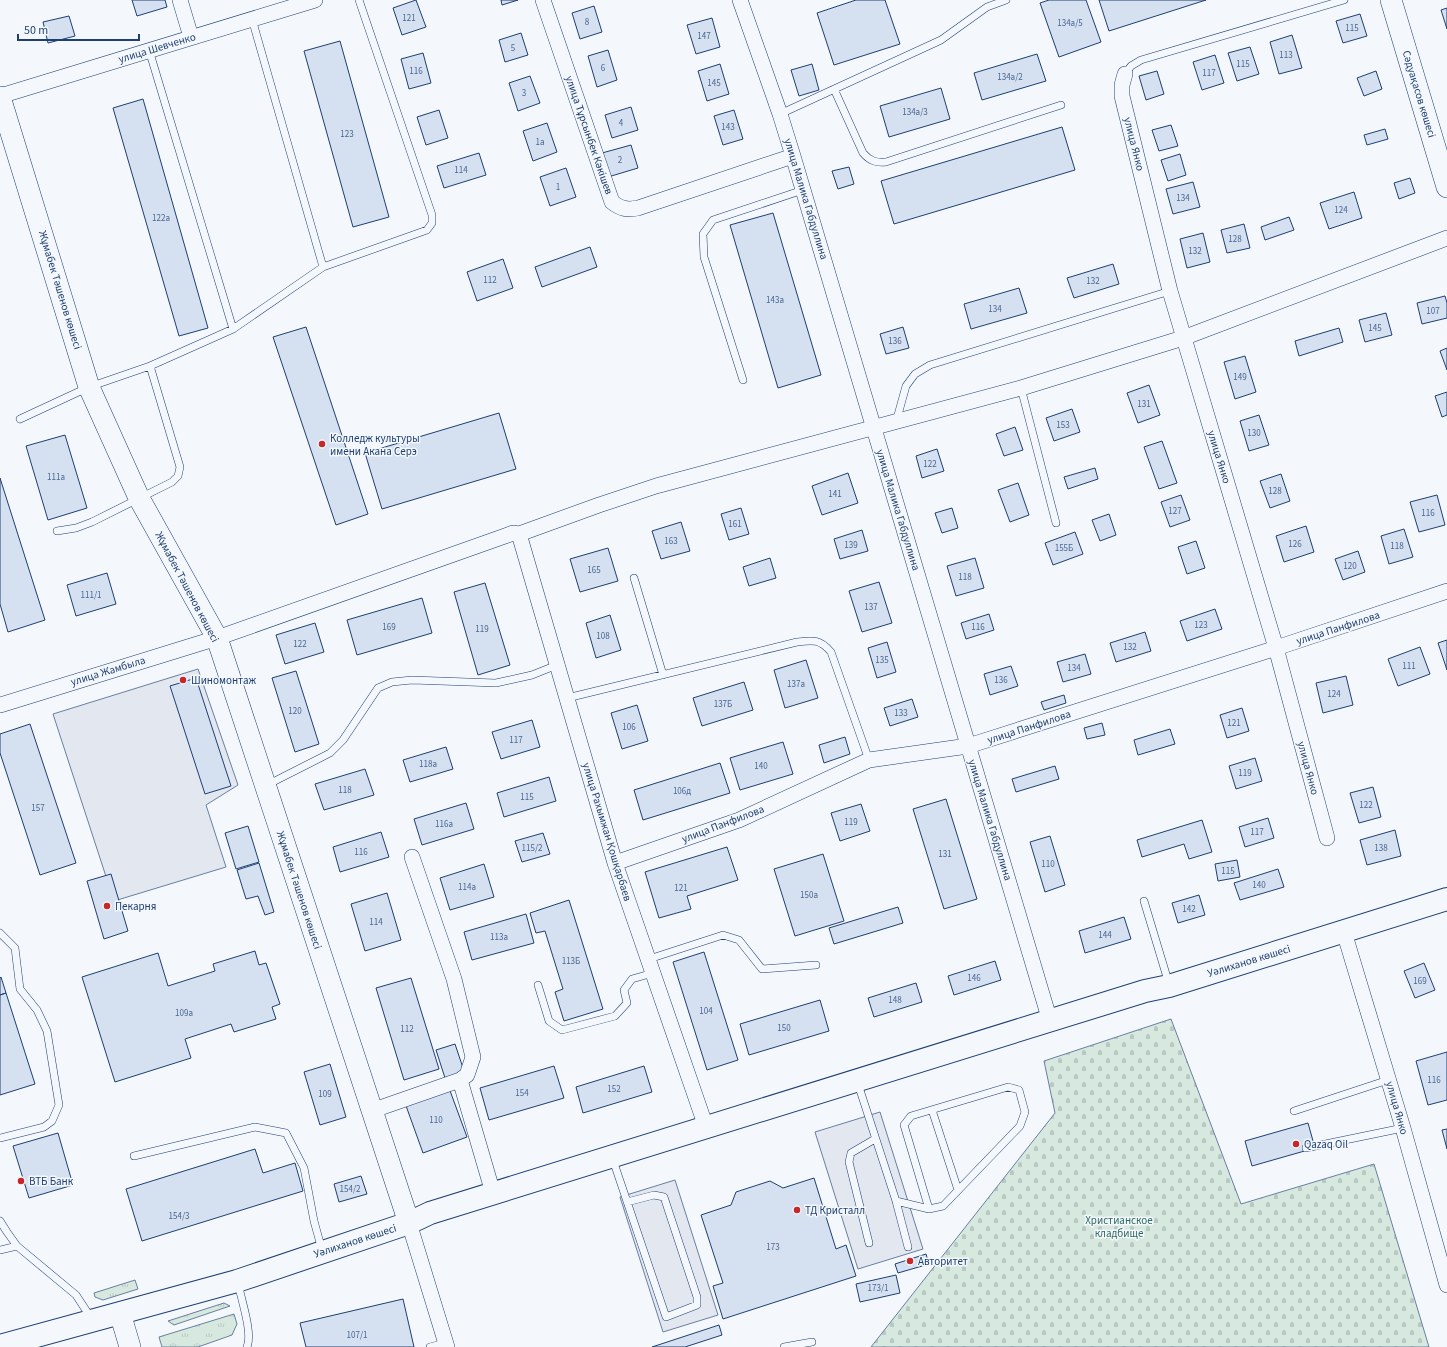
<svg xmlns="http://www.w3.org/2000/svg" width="1447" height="1347" font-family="'Source Sans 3',sans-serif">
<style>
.grass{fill:url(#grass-tufts);stroke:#687fa3}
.cemetery{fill:url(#cemetery-stones);stroke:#687fa3}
.parking{fill:#e3e8f0;stroke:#687fa3}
.building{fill:#d5e0f0;stroke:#1d3f73}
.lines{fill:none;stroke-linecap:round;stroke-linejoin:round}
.lane-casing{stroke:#1d3f73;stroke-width:8}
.street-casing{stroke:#1d3f73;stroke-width:16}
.secondary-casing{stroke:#1d3f73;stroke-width:22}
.highway-casing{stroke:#1d3f73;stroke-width:24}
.lane{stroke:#f4f7fb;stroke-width:7}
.street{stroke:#f4f7fb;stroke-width:15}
.secondary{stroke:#f4f7fb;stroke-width:21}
.highway{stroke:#f4f7fb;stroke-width:22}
.poi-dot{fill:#c62828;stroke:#f4f7fb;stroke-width:1.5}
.labels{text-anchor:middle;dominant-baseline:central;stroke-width:3;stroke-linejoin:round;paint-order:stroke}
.number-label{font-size:9px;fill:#4b6792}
.street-label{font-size:11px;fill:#1d3f73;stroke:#f4f7fb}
.poi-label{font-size:11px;fill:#1d3f73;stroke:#f4f7fb;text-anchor:start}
.park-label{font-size:11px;fill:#2c6c60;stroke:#f4f7fb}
</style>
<defs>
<pattern id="grass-tufts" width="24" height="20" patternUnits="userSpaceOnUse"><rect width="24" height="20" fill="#d7e8df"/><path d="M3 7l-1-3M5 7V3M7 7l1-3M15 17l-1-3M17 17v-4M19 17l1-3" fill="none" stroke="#b8c8c3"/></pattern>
<pattern id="cemetery-stones" width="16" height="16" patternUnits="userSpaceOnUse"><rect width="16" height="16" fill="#d7e8df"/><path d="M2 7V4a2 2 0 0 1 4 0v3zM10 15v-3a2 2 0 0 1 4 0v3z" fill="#b8c8c3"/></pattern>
</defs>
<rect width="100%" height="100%" fill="#f4f7fb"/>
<!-- grass -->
<path class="grass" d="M135,1280L138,1289L103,1300L95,1297L94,1293Z
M224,1303L230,1306L174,1325L168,1321Z
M234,1314L237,1324L232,1335L198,1347H162L159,1337Z"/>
<!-- cemetery -->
<path class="cemetery" d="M1171,1019L1241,1204L1374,1164L1429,1347H871L1055,1113L1044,1061Z"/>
<!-- parking -->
<path class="parking" d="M198,669L238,785L206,805L226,867L114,901L53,714Z
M880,1112L923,1249L858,1269L815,1132Z
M675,1180L718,1315L663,1332L620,1197Z"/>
<!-- building -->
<path class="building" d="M132,0H165L167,7L137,16Z
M416,0L426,27L402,35L393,8Z
M501,0H518L502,5Z
M856,0H885L900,44L834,65L817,13Z
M1049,0H1086L1101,42L1059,57L1040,3Z
M1099,0H1206L1109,31Z
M594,6L602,32L580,39L572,13Z
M1447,8V29L1441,10Z
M1360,14L1367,36L1343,43L1336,21Z
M69,16L75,36L48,43L43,22Z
M712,18L720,47L696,54L687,25Z
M521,33L528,55L505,62L499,40Z
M1292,35L1302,68L1279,74L1270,42Z
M340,41L389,217L353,227L304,51Z
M1250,47L1259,74L1237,81L1228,53Z
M608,50L617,80L597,87L588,56Z
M423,53L431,83L409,89L401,59Z
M1037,54L1046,81L982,100L974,73Z
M1215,55L1224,83L1202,90L1193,62Z
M720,64L729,94L707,101L698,71Z
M812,64L819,90L799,96L791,70Z
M1157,71L1164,94L1146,100L1139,76Z
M1376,71L1382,89L1364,96L1357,78Z
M530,76L540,103L518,111L509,83Z
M941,88L950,119L889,137L880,106Z
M143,99L208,328L179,336L113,108Z
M631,107L638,130L612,138L605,115Z
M439,110L448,138L426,145L417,117Z
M734,110L743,139L723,145L714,116Z
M547,123L557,152L533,161L523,131Z
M1171,125L1178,146L1159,151L1152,130Z
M1062,127L1075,170L894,224L881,181Z
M1385,129L1388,139L1367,145L1364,135Z
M631,145L638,168L608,177L602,153Z
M479,153L486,175L444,188L437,166Z
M1180,154L1186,175L1168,181L1161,160Z
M849,167L854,184L838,189L832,171Z
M566,168L576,197L550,206L540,177Z
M1410,178L1415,193L1399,199L1394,183Z
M1193,182L1200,207L1173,214L1166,189Z
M1354,192L1362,218L1329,229L1320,203Z
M773,213L821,375L778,388L730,225Z
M1289,217L1294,230L1265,240L1261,227Z
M1244,224L1250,248L1227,253L1221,230Z
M1203,233L1210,262L1187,268L1180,239Z
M590,247L597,267L542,287L535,267Z
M503,259L513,288L477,301L467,272Z
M1113,264L1119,284L1074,298L1067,278Z
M1019,288L1027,313L971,329L964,304Z
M1445,296L1447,303V318L1422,324L1417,303Z
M1386,313L1392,335L1365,342L1359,320Z
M306,327L368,514L336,525L273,337Z
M903,327L909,348L886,354L880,334Z
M1339,328L1343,342L1299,356L1295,341Z
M1447,348V370L1440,351Z
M1245,356L1256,392L1235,399L1224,362Z
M1149,385L1160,415L1138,423L1127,393Z
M1447,392V415L1442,417L1435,396Z
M1072,409L1080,432L1054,441L1046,418Z
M499,413L516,469L382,509L365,453Z
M1259,415L1269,445L1249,451L1240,421Z
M1015,427L1023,450L1004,456L996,434Z
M65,435L87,508L48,520L26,446Z
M1162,441L1177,483L1159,489L1144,447Z
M937,449L944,471L922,478L916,456Z
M1095,468L1098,479L1068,489L1064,477Z
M848,473L858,503L822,515L812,486Z
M1281,474L1290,501L1270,508L1260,481Z
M0,478L45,620L8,632L0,604Z
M1018,483L1029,515L1010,522L998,490Z
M1181,495L1190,520L1170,527L1161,502Z
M1437,495L1445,525L1419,532L1410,502Z
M741,508L749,534L729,540L721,514Z
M952,508L958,528L942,533L935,513Z
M1109,514L1116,535L1100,541L1092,520Z
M681,522L690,551L661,559L652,531Z
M1306,526L1314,552L1284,562L1276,536Z
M1404,529L1413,557L1389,564L1381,536Z
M862,530L868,551L840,559L834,539Z
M1075,532L1083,554L1053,565L1045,543Z
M1196,541L1205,568L1187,574L1178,547Z
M608,548L618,581L580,592L570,559Z
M1358,551L1365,572L1343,580L1335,559Z
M770,558L776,578L749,586L743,567Z
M975,558L984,588L956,596L947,566Z
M107,573L116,604L76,616L67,585Z
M879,582L892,623L862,632L849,591Z
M485,583L510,665L478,675L454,592Z
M422,598L432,633L357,655L347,620Z
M1215,609L1222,629L1187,641L1180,621Z
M989,614L994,630L966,639L961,623Z
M610,615L621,650L596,658L586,623Z
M315,623L324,652L285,664L276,635Z
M1145,632L1151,651L1116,662L1110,643Z
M1447,640V670L1438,643Z
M887,642L896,672L877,678L868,648Z
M1420,647L1430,674L1398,686L1388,659Z
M1085,654L1091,674L1063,682L1057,662Z
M806,660L818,698L785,708L774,670Z
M1011,666L1018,686L990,695L984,674Z
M296,671L319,744L295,752L272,678Z
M1346,676L1353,705L1323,713L1316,683Z
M196,678L231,786L205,794L170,686Z
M744,682L753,710L702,726L693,698Z
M1064,695L1066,703L1044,710L1041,702Z
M912,699L918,717L890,726L884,708Z
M637,705L648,741L622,749L611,713Z
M1242,708L1249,731L1227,738L1220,715Z
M532,720L540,747L501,759L492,732Z
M1102,723L1105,735L1087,739L1084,728Z
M30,724L76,863L40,875L0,753V734Z
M1170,729L1175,744L1138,755L1134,740Z
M845,737L850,754L824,763L819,745Z
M783,742L793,774L740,790L730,758Z
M446,747L453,769L410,782L403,760Z
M1255,758L1262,781L1236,789L1229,766Z
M720,763L730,793L643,820L634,790Z
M1055,766L1059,779L1016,792L1012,779Z
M365,769L374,795L324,810L315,784Z
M549,777L556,801L504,817L497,793Z
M1373,787L1381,817L1359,823L1350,793Z
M946,799L977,899L944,909L913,809Z
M466,803L474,829L422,845L414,819Z
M861,804L870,831L840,841L831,813Z
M1268,818L1274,838L1245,847L1239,827Z
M1202,820L1212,852L1189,859L1184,844L1142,857L1137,840Z
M248,826L259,862L236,869L225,833Z
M1395,830L1401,856L1367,865L1360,840Z
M381,832L389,857L340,872L333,847Z
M543,833L550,854L522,862L515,841Z
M1050,836L1065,885L1045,892L1030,842Z
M727,847L738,880L687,896L691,909L659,918L645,872Z
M823,854L844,921L795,936L774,869Z
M1237,860L1240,877L1218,881L1215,864Z
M259,863L274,912L265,915L258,896L246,899L237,870Z
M484,864L494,897L450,910L440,878Z
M1278,869L1284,887L1240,900L1234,883Z
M111,874L128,931L104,939L87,881Z
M387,893L401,940L365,951L351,904Z
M1199,895L1205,915L1178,923L1172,903Z
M569,900L603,1009L564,1021L555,992L563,989L545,931L536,933L530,913Z
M898,907L903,923L834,944L829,928Z
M526,914L534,943L472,960L464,932Z
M1124,917L1131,939L1085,953L1079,931Z
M255,951L259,965L266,963L280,1004L272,1007L276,1019L234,1032L231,1024L185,1039L191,1058L115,1082L82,977L158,953L168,986L215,971L213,964Z
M704,952L738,1060L707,1070L673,962Z
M995,961L1001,980L954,995L948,976Z
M1424,963L1435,990L1415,998L1404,971Z
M1,977L6,993L0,995V978Z
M411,978L439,1069L404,1080L376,988Z
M916,983L922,1002L874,1017L868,998Z
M6,993L35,1084L0,1095V995Z
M820,1000L829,1031L749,1055L740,1024Z
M455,1044L465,1074L446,1081L436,1050Z
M1447,1052V1100L1428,1105L1416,1061Z
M330,1064L346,1117L320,1125L304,1072Z
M554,1066L564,1098L489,1120L480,1088Z
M644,1066L652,1092L583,1113L576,1087Z
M449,1088L467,1137L423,1153L405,1103Z
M1308,1123L1315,1148L1252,1166L1245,1141Z
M1447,1129V1149L1442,1130Z
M58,1133L73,1185L29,1198L13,1146Z
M255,1149L263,1173L295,1163L303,1191L142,1241L126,1189Z
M361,1176L367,1194L339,1202L334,1184Z
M814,1178L836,1249L846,1245L856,1276L723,1319L713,1286L723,1283L701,1215L731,1205L736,1192L770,1181L783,1188Z
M926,1254L929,1264L898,1273L895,1264Z
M896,1275L900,1293L860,1302L856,1284Z
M403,1299L414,1347H306L300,1323Z
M719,1325L722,1335L685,1347H652Z"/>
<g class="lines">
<defs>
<path id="lane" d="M252,19L323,267
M149,50L233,329
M1125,74L1131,66L1141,60L1344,0
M834,89L863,153C870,161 876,163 886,162L1061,105
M780,114L941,40L987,7L1006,0
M743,380L704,257L703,234L713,220L803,190
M1021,388L1056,523
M20,419L89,387L150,366L233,329L323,267L427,230L432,223V215L359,0
M896,422L906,386L915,374L930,365L1170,291
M57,531L76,528L92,522L172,482L178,476L180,467L150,366
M634,578L663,675
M567,698L797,642C813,640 820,639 831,652L869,760
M267,785L330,753L343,740L378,688L392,682L412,680L496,683L532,675L557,665
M1144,901L1169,984
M0,933L15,948L20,989L37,1010L47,1031L59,1105L52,1121L44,1127L0,1138
M649,959L723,935L739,940L762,969L816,965
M538,985L549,1021L562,1030L615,1016L627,1003L624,990L632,979L653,973
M859,1087L896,1201L908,1247
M932,1110L958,1190
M1294,1111L1388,1080
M1306,1148L1403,1128
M134,1156L255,1127L286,1133L304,1168L314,1221L322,1250
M614,1163L666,1317L697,1305V1297L664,1197L654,1195L627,1202
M896,1201L929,1209L943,1206L1020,1126L1025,1112L1019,1090L1008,1087L911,1116L904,1125L929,1209
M0,1221L7,1232L17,1246L76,1295L91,1318
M869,1243L849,1162L851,1153L875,1139
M0,1250L17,1246
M238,1283C241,1299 253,1333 247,1347
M430,1347L445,1343
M784,1347L812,1342"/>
<path id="street" d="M180,0L191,37
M543,0L612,202C621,209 627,210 638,208L793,156
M740,0L780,114L793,156L1050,1021
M1125,74L1122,85V96L1170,291L1276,648L1327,838
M0,96L315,0
M519,534L615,863L706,1127
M0,705L217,638L505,536L513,533L519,534L599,505L656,486L1021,388L1183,338L1447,238
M615,863L739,820L869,760L968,746L1276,648L1447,591
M1344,932L1403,1128L1447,1285
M460,1080L493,1193
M371,1111L460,1080L467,1075L473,1057L454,979L412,857
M409,1223L447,1347"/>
<path id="secondary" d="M1391,0L1447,187
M0,97L89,387L139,498L217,638L409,1223
M120,1313L130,1347"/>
<path id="highway" d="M0,1346L237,1281L409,1223L430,1213L1145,991L1169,986L1447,899"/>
</defs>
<!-- lane casing -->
<use href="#lane" class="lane-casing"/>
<!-- street casing -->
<use href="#street" class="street-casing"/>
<!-- secondary casing -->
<use href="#secondary" class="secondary-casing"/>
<!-- highway casing -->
<use href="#highway" class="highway-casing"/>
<!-- lane -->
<use href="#lane" class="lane"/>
<!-- street -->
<use href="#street" class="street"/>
<!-- secondary -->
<use href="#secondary" class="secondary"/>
<!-- highway -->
<use href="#highway" class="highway"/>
</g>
<!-- markers -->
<g class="poi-dot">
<circle cx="322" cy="444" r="4"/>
<circle cx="183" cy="680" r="4"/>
<circle cx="107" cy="906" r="4"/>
<circle cx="1296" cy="1144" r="4"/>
<circle cx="21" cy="1181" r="4"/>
<circle cx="797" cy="1210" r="4"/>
<circle cx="910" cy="1261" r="4"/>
</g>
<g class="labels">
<!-- number labels -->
<g class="number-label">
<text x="409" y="18">121</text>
<text x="587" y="22">8</text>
<text x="1070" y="23">134а/5</text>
<text x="1352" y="28">115</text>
<text x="704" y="36">147</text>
<text x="513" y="48">5</text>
<text x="1286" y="55">113</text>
<text x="1243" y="64">115</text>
<text x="603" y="68">6</text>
<text x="416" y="71">116</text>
<text x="1209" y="73">117</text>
<text x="1010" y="77">134а/2</text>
<text x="714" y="83">145</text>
<text x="524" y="93">3</text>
<text x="915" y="112">134а/3</text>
<text x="621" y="123">4</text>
<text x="728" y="127">143</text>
<text x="347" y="134">123</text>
<text x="540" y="142">1а</text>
<text x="620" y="160">2</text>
<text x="461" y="170">114</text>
<text x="558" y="187">1</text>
<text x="1183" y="198">134</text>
<text x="1341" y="210">124</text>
<text x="161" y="218">122а</text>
<text x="1235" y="239">128</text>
<text x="1195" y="251">132</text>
<text x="490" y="280">112</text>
<text x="1093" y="281">132</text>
<text x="775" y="300">143а</text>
<text x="995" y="309">134</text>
<text x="1433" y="311">107</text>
<text x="1375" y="328">145</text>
<text x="895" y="341">136</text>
<text x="1240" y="377">149</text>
<text x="1144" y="404">131</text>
<text x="1063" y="425">153</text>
<text x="1254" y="433">130</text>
<text x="930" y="464">122</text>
<text x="56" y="477">111а</text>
<text x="1275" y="491">128</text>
<text x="835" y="494">141</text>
<text x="1175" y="511">127</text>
<text x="1428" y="513">116</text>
<text x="735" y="524">161</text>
<text x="671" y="541">163</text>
<text x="1295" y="544">126</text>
<text x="851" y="545">139</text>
<text x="1397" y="546">118</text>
<text x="1064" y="548">155Б</text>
<text x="1350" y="566">120</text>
<text x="594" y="570">165</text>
<text x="965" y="577">118</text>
<text x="91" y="595">111/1</text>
<text x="871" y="607">137</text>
<text x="1201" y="625">123</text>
<text x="389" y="627">169</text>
<text x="978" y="627">116</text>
<text x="482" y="629">119</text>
<text x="603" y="636">108</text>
<text x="300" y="644">122</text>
<text x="1130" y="647">132</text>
<text x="882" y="660">135</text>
<text x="1409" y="666">111</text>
<text x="1074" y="668">134</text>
<text x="1001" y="680">136</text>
<text x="796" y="684">137а</text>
<text x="1334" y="694">124</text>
<text x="723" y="704">137Б</text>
<text x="295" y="711">120</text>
<text x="901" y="713">133</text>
<text x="1234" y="723">121</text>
<text x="629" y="727">106</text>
<text x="516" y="740">117</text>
<text x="428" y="764">118а</text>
<text x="761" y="766">140</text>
<text x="1245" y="773">119</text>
<text x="345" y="790">118</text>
<text x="682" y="791">106д</text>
<text x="527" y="797">115</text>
<text x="1366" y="805">122</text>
<text x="38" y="808">157</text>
<text x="851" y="822">119</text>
<text x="444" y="824">116а</text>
<text x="1257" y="832">117</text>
<text x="532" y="848">115/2</text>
<text x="1381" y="848">138</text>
<text x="361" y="852">116</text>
<text x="945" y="854">131</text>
<text x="1048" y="864">110</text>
<text x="1228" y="871">115</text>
<text x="1259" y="885">140</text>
<text x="467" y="887">114а</text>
<text x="681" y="888">121</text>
<text x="809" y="895">150а</text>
<text x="1189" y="909">142</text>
<text x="376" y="922">114</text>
<text x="1105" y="935">144</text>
<text x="499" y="937">113а</text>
<text x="571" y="961">113Б</text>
<text x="974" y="978">146</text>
<text x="1420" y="981">169</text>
<text x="895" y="1000">148</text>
<text x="706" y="1011">104</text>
<text x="184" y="1013">109а</text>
<text x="784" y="1028">150</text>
<text x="407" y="1029">112</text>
<text x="1434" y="1080">116</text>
<text x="614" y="1089">152</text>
<text x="522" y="1093">154</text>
<text x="325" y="1094">109</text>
<text x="436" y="1120">110</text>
<text x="350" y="1189">154/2</text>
<text x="179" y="1216">154/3</text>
<text x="773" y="1247">173</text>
<text x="878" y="1288">173/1</text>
<text x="357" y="1335">107/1</text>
</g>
<!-- street labels -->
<g class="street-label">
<text transform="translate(157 48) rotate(-17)">улица Шевченко</text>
<text transform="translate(1419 94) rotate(73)">Сәдуақасов көшесі</text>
<text transform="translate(589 135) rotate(71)">улица Тұрсынбек Кәкішев</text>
<text transform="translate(1134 144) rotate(76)">улица Янко</text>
<text transform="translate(806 199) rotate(73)">улица Малика Габдуллина</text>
<text transform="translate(60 290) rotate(73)">Жұмабек Тәшенов көшесі</text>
<text transform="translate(1219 457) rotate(73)">улица Янко</text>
<text transform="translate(898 510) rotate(73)">улица Малика Габдуллина</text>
<text transform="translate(187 587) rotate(62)">Жұмабек Тәшенов көшесі</text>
<text transform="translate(1338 628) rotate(-18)">улица Панфилова</text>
<text transform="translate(108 671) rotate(-17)">улица Жамбыла</text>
<text transform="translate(1029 727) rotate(-18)">улица Панфилова</text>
<text transform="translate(1308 768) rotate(75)">улица Янко</text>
<text transform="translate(990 820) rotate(73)">улица Малика Габдуллина</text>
<text transform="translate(723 824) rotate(-21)">улица Панфилова</text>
<text transform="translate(607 832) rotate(73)">улица Рахымжан Қошқарбаев</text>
<text transform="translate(299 890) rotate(72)">Жұмабек Тәшенов көшесі</text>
<text transform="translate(1249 961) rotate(-17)">Уәлиханов көшесі</text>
<text transform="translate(1397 1108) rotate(74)">улица Янко</text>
<text transform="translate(355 1241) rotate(-18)">Уәлиханов көшесі</text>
</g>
<!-- poi labels -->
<g class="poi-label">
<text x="330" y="438">Колледж культуры<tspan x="330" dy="13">имени Акана Серэ</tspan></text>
<text x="191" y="680">Шиномонтаж</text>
<text x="115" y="906">Пекарня</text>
<text x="1304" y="1144">Qazaq Oil</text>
<text x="29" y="1181">ВТБ Банк</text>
<text x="805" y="1210">ТД Кристалл</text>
<text x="918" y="1261">Авторитет</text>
</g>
<!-- park labels -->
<g class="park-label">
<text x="1119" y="1220">Христианское<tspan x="1119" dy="13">кладбище</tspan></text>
</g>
</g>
<!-- scale -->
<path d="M18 34v6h121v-6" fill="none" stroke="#1d3f73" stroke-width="2"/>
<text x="24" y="34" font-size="12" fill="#1d3f73" stroke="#f4f7fb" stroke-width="3" paint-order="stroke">50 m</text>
</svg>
